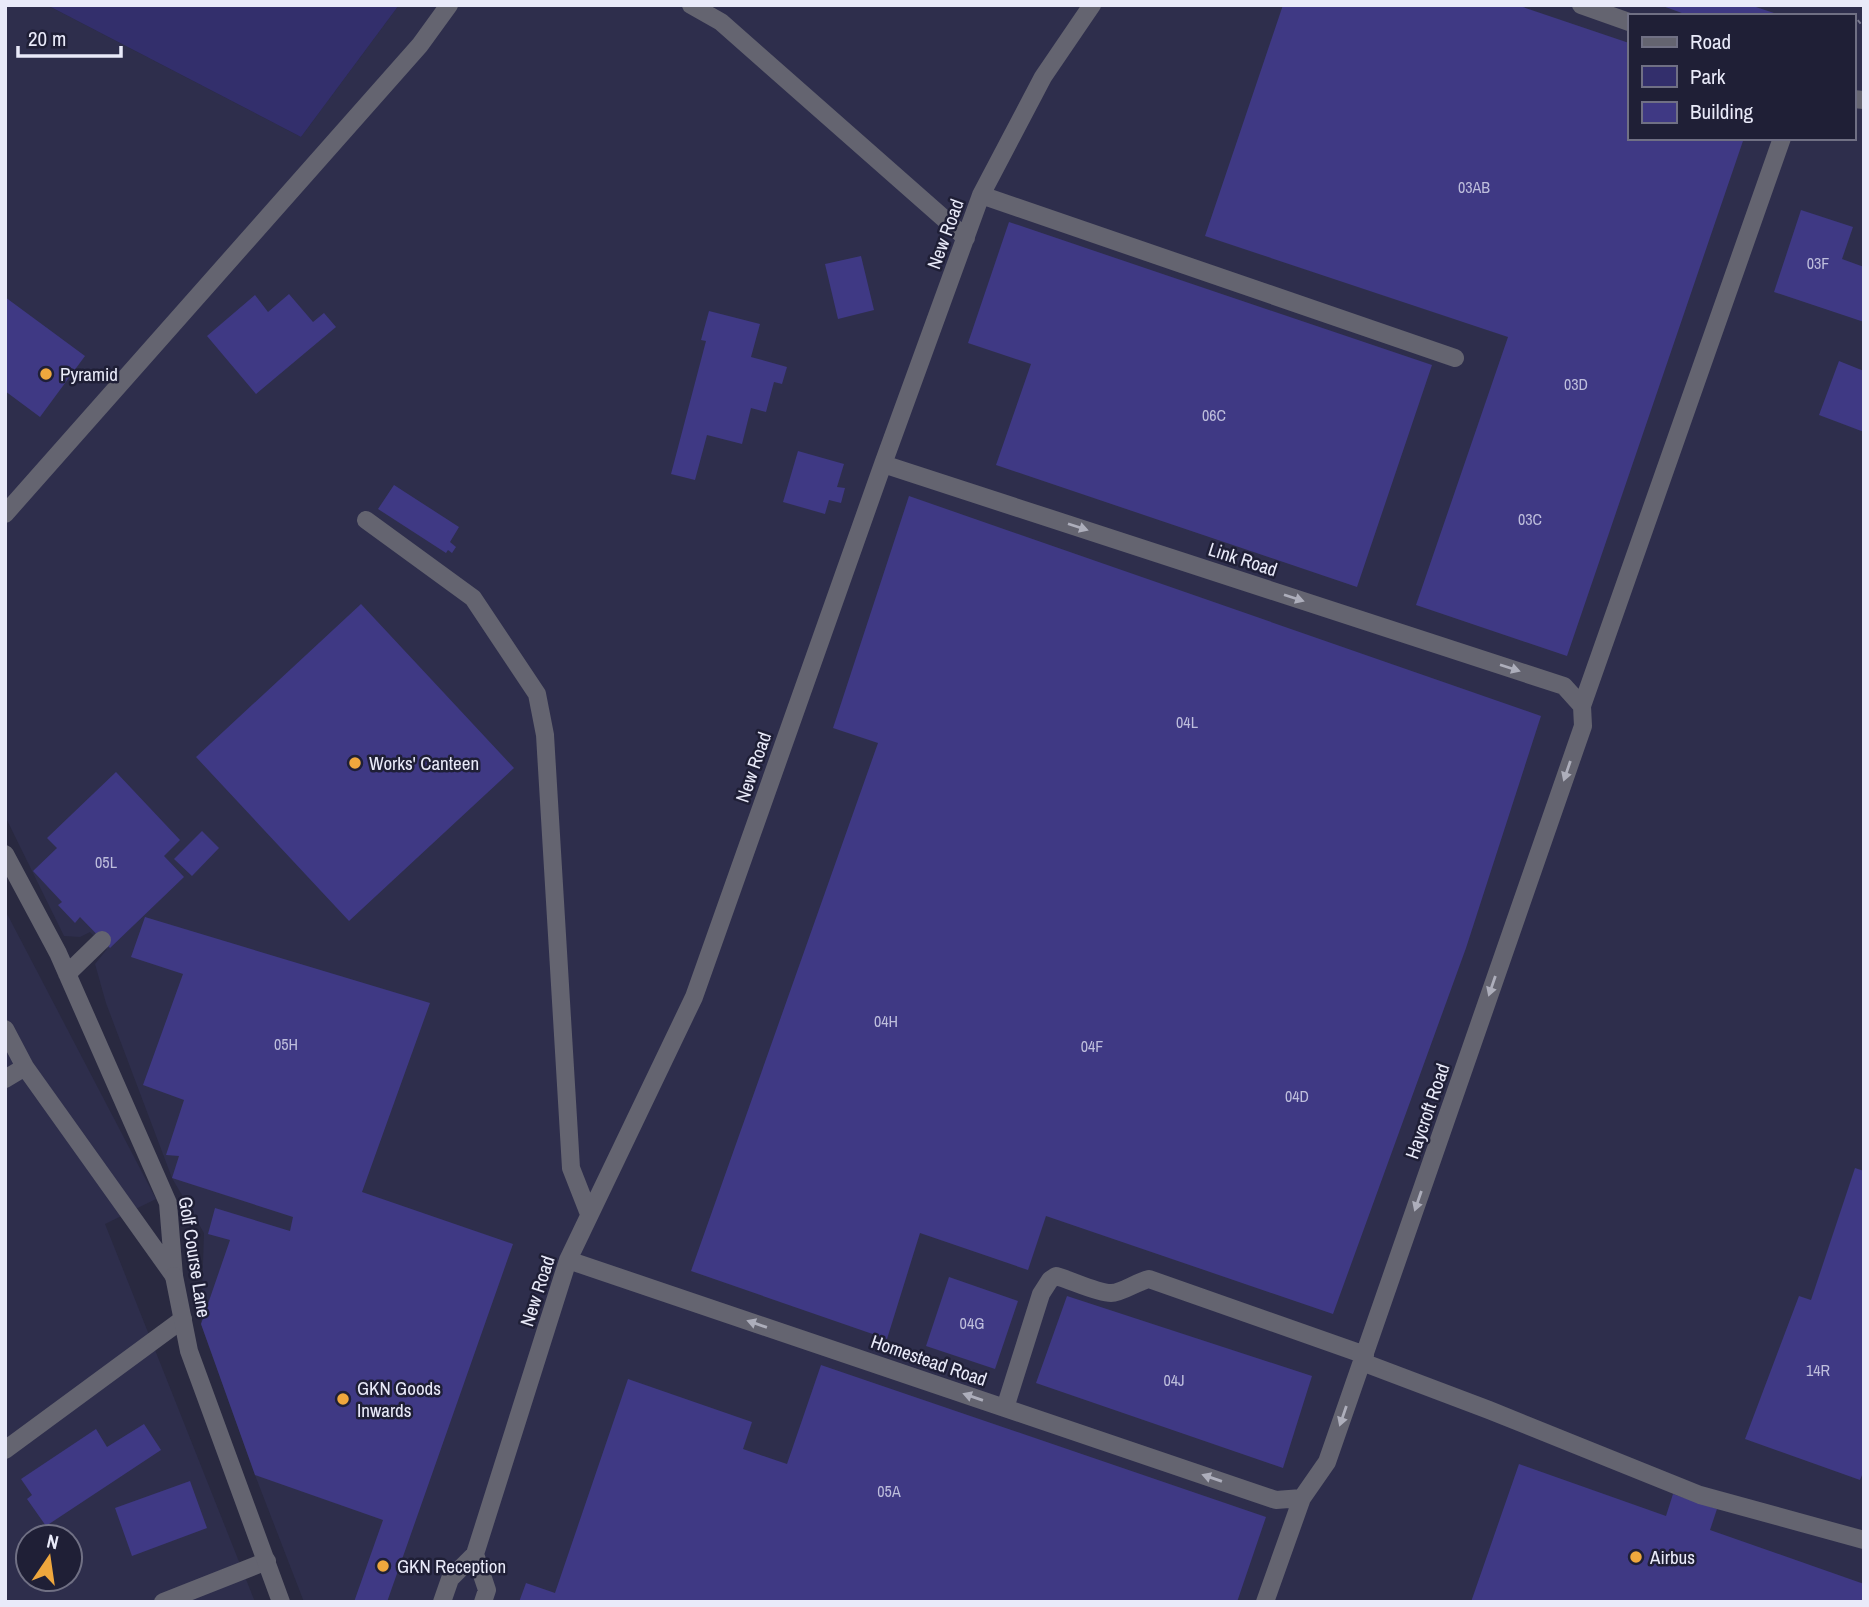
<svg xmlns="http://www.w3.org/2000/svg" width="1869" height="1607" font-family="'Archivo Narrow',sans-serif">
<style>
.built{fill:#2e2e4c;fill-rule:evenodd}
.green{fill:#332f6c}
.building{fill:#3f3984}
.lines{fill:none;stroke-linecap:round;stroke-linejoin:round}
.path{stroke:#78788c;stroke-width:4.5;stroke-dasharray:2 5;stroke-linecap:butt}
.service{stroke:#646470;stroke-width:18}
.minor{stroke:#646470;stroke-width:18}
.oneway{fill:#adaebb}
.poi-dot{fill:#efa73d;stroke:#1f1f36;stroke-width:2.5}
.labels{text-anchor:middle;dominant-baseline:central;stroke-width:5;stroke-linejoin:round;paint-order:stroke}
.number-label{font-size:16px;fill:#bebedc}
.street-label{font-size:19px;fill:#e9eaf9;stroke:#1f1f36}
.poi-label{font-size:19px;fill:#e9eaf9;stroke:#1f1f36;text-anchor:start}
</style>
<rect width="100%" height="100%" fill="#292940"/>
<!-- built -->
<path class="built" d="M5,5H47L301,137L399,5H1864V1602H304L255,1475L201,1324L204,1233L172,1178L106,1003L95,964L107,949L90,932L80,937L64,936L5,816ZM1629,16H1853V138H1629Z
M5,910L156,1199L105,1224L255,1602H5ZM28,1537H70V1579H28Z"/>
<!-- green -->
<path class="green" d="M47,5H399L301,137Z"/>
<!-- building -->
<path class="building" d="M1283,5H1517L1629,43V138H1744L1567,656L1416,605L1508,337L1205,236Z
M1660,5H1750L1780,15L1690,16Z
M1801,210L1853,227L1842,259L1864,267V322L1774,292Z
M1009,222L1432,365L1357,587L996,465L1031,364L968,343Z
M861,256L874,310L838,319L825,264Z
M289,294L313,322L324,313L336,327L256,394L207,336L255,295L268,312Z
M5,297L85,356L40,417L5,391Z
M709,311L760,324L751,357L787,367L782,384L774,382L766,412L751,408L742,444L707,435L695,480L671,474L706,341L701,340Z
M1839,361L1864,371V432L1819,415Z
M798,451L844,464L837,487L845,488L841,503L829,500L825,514L783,502Z
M394,485L459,527L450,542L456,547L452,553L448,550L446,553L378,509Z
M909,496L1541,716L1466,948L1333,1314L1046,1216L1028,1270L920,1233L887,1339L691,1271L878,743L833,728Z
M361,604L514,768L349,921L196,757Z
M116,772L180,840L164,856L184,877L110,948L80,917L75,923L58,905L62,902L33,871L57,848L47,838Z
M202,831L219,848L192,876L174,859Z
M145,917L430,1003L362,1192L513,1244L387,1602H354L383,1520L255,1475L201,1324L230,1240L208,1234L215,1208L290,1231L293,1217L172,1178L179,1156L166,1155L184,1100L143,1085L183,974L131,957Z
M1855,1168L1864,1171V1470L1860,1480L1745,1439L1799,1296L1811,1300Z
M949,1277L1018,1301L995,1369L926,1346Z
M1067,1296L1312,1376L1283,1468L1036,1383Z
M821,1365L1266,1517L1237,1602H519L526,1583L555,1593L628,1379L752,1422L743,1449L787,1464Z
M144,1424L161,1450L46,1526L27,1499L32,1495L21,1479L96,1429L107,1447Z
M1519,1464L1666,1516L1673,1494L1717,1509L1710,1530L1864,1584V1602H1471Z
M190,1481L207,1528L132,1556L115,1508Z"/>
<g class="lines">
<!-- path -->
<path class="path" d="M1853,27L1864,18"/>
<!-- service -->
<path class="service" d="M691,5L721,22L966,238
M1581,5L1629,22
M1853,99L1864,100
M981,195L1455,358
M883,464L1564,686L1582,706
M5,514L420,45L449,5
M366,520L473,598L537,694L545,735L571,1168L589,1214
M5,854L58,953L168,1203L174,1276
M67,974L102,940
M5,1029L25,1067L174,1276
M5,1079L25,1067
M568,1260L1276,1500L1302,1498L1327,1462L1583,726L1582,706L1782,138
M1362,1362L1489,1410L1700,1495L1864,1540
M1005,1408L1041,1294L1050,1280L1056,1276C1071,1280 1097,1293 1111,1293C1122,1293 1136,1282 1149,1279L1365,1355
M5,1450L183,1319
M475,1554L487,1590L483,1602
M163,1602L267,1561
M442,1602L450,1579L475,1554L568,1260L694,997L883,464L981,195L1043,77L1092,5
M1265,1602L1302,1498"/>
<!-- minor -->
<path class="minor" d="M174,1276L189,1351L281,1602"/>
</g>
<!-- one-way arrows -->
<defs><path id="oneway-solid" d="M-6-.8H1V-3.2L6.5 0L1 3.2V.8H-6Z" transform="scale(1.75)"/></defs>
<g class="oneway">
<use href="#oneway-solid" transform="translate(1078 527) rotate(18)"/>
<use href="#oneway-solid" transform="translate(1294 598) rotate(18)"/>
<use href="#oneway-solid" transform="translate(1510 668) rotate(18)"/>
<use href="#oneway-solid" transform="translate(1567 771) rotate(109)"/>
<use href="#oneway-solid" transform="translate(1492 986) rotate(109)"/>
<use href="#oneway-solid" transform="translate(1418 1201) rotate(109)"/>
<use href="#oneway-solid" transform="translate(757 1324) rotate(-161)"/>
<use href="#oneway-solid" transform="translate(973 1397) rotate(-161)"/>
<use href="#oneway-solid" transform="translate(1343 1416) rotate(109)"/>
<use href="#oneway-solid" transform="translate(1212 1478) rotate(-161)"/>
</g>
<!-- markers -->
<g class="poi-dot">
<circle cx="46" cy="374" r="7"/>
<circle cx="355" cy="763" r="7"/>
<circle cx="343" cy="1399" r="7"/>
<circle cx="1636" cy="1557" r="7"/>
<circle cx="383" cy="1566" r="7"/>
</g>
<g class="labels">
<!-- number labels -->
<g class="number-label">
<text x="1474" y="187">03AB</text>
<text x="1818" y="263">03F</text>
<text x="1576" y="384">03D</text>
<text x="1214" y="415">06C</text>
<text x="1530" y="519">03C</text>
<text x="1187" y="722">04L</text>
<text x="106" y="862">05L</text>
<text x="886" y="1021">04H</text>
<text x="286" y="1044">05H</text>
<text x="1092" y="1046">04F</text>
<text x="1297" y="1096">04D</text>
<text x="972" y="1323">04G</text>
<text x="1818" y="1370">14R</text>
<text x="1174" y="1380">04J</text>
<text x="889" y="1491">05A</text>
</g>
<!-- street labels -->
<g class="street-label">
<text transform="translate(945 234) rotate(-70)">New Road</text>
<text transform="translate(1243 559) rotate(18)">Link Road</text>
<text transform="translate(753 767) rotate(-71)">New Road</text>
<text transform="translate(1427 1111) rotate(-71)">Haycroft Road</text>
<text transform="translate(195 1257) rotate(81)">Golf Course Lane</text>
<text transform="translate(537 1291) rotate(-72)">New Road</text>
<text transform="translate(929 1360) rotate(19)">Homestead Road</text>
</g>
<!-- poi labels -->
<g class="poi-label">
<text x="60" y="374">Pyramid</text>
<text x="369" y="763">Works' Canteen</text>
<text x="357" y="1388">GKN Goods<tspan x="357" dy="22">Inwards</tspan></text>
<text x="1650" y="1557">Airbus</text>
<text x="397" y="1566">GKN Reception</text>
</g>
</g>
<!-- border -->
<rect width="1869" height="1607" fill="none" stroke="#e9eaf9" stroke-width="14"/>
<!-- legend -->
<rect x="1628" y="14" width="228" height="126" fill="#1f1f36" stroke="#707084" stroke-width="2"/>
<rect x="1642" y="37" width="35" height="10" fill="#646470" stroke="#707084" stroke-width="2"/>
<text x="1690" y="49" font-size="21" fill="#e9eaf9">Road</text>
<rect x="1642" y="66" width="35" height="21" fill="#332f6c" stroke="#707084" stroke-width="2"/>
<text x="1690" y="84" font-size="21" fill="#e9eaf9">Park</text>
<rect x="1642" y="102" width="35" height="21" fill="#3f3984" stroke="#707084" stroke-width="2"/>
<text x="1690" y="119" font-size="21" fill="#e9eaf9">Building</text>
<!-- north arrow -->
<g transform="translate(49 1558) rotate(13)"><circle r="33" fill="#1f1f36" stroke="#707084" stroke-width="2"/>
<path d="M0-5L12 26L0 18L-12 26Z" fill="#efa73d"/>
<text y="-10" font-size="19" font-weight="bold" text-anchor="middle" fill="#e9eaf9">N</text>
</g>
<!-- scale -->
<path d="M18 46v10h103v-10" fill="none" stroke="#e9eaf9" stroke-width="3.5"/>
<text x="28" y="46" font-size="21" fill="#e9eaf9" stroke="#1f1f36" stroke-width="5" paint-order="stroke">20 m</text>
</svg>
